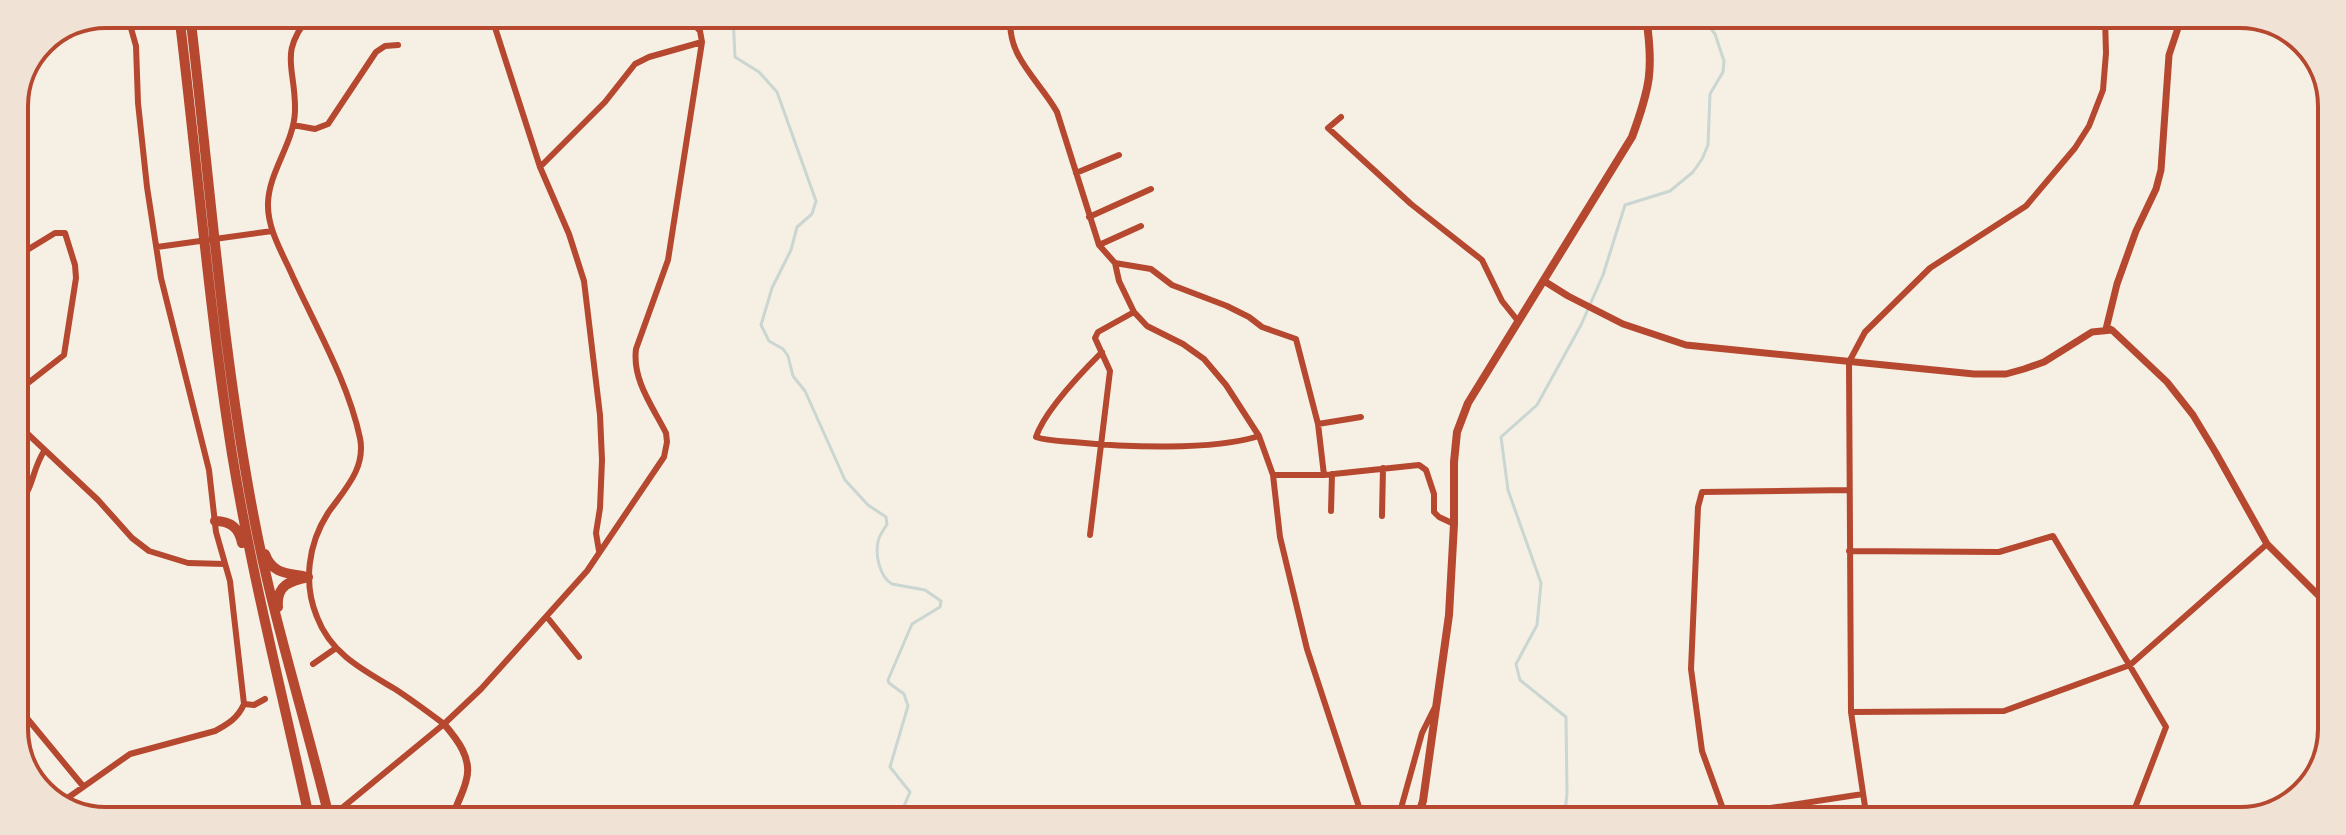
<svg xmlns="http://www.w3.org/2000/svg" width="2346" height="835" font-family="'Fira Sans',sans-serif">
<style>
.lines{fill:none;stroke-linecap:round;stroke-linejoin:round}
.stream{stroke:#c9d6d2;stroke-width:3}
.minor{stroke:#b5482f;stroke-width:6}
.tertiary{stroke:#b5482f;stroke-width:7}
.secondary{stroke:#b5482f;stroke-width:8}
.trunk{stroke:#b5482f;stroke-width:10}
.rim{fill:none;stroke:#b5482f;stroke-width:4}
</style>
<rect width="100%" height="100%" fill="#f6efe4"/>
<g class="lines">
<!-- stream -->
<path class="stream" d="M733,15L735,57L759,72L777,92L816,201L812,214L797,227L791,250L772,288L761,325L769,341L783,349L788,356L793,376L805,391L845,480L868,505L886,517L887,524C884,530 879,535 878,542C875,556 880,577 892,584L925,590L941,601L940,607L912,624L888,680L889,683L904,694L908,706L890,767L910,792L899,818
M1564,820L1567,794L1566,717L1520,680L1516,664L1537,625L1541,583L1508,490L1501,437L1537,405L1581,325L1603,275L1625,205L1670,191L1693,172L1702,159L1708,145L1710,94L1723,72L1724,61L1715,34L1702,17"/>
<!-- minor -->
<path class="minor" d="M311,14C277,55 296,66 295,111C294,143 269,171 268,203C267,229 283,254 293,277C317,329 348,382 360,438C366,469 344,490 328,513C308,544 303,583 317,617C331,654 363,670 395,689C412,700 428,712 444,724
M491,15L540,167L569,234L584,281L600,415L602,460L600,508L596,533L599,551
M1011,16C1005,55 1039,80 1057,112L1099,245L1115,263L1119,281L1134,312L1147,326L1183,344L1204,359L1226,385L1259,436L1273,475L1280,537L1307,649L1363,819
M1341,117L1328,128L1411,204L1482,260L1502,301L1518,321
M293,125L315,129L328,124L376,52L385,46L398,45
M540,167L605,102L635,64L649,57L702,42
M1076,173L1119,155
M1089,217L1151,189
M1099,245L1141,226
M157,247L272,231
M14,258L55,233H65L75,265L76,278L64,355L14,394
M1115,263L1151,269L1172,285L1227,306L1249,317L1262,327L1296,339L1318,424L1324,475
M1102,352C1082,372 1044,412 1036,437C1047,441 1061,441 1073,442C1124,447 1212,451 1259,436
M14,421L98,500L132,538L149,551L188,563L225,564
M1318,424L1361,417
M1273,475H1324L1419,465L1426,470L1434,494V512L1439,517L1454,524
M14,509C35,489 30,474 44,451
M1331,511L1332,474
M1382,516L1383,468
M1090,535L1110,371L1095,338L1098,332L1134,312
M1849,551L1999,552L2053,536L2166,727L2130,821
M547,617L579,657
M313,664L336,648
M14,699L26,717L83,786
M244,704L254,705L265,699
M1851,712L2004,711L2130,665L2267,544
M59,804L130,754L215,731C228,724 238,718 244,704L230,581L216,532L209,470L161,278L147,187L138,103L136,46L127,14
M1725,815L1863,794
M331,817L444,724L481,689L587,571L664,457L667,442L666,433C653,407 632,380 636,349L668,260L702,42L700,31L685,15
M1398,819L1422,733L1434,709
M1727,820L1702,751L1691,669L1698,507L1702,492L1849,490
M1867,820L1851,712L1849,362L1865,332L1930,268L2026,206L2075,148L2089,126L2103,90L2106,53L2105,18"/>
<!-- tertiary -->
<path class="tertiary" d="M1544,281L1568,296L1623,324L1686,345L1974,374H2006L2024,369L2044,362L2092,332L2112,330L2167,382L2193,415L2216,453L2267,544L2328,605
M2110,329H2106L2117,284L2136,231L2156,189L2161,170L2169,55L2181,19
M444,724C457,739 473,759 466,781C463,794 456,804 453,817"/>
<!-- secondary -->
<path class="secondary" d="M1417,819L1423,801L1449,615L1454,524V462L1457,432L1468,403L1632,137C1650,88 1654,69 1646,17"/>
<!-- trunk -->
<path class="trunk" d="M179,14C197,161 209,309 232,454C252,577 283,696 309,817
M190,14C210,182 222,352 254,518C273,619 305,717 329,817
M215,521C231,521 239,528 242,543
M265,554C272,573 285,573 303,576
M278,607C276,585 290,581 308,577"/>
</g>
<!-- crop -->
<path d="M0 0H2346V835H0ZM106 28H2240A78 78 0 0 1 2318 106V729A78 78 0 0 1 2240 807H106A78 78 0 0 1 28 729V106A78 78 0 0 1 106 28Z" fill="#f1e2d6" fill-rule="evenodd"/>
<path class="rim" d="M106 28H2240A78 78 0 0 1 2318 106V729A78 78 0 0 1 2240 807H106A78 78 0 0 1 28 729V106A78 78 0 0 1 106 28Z"/>
</svg>
